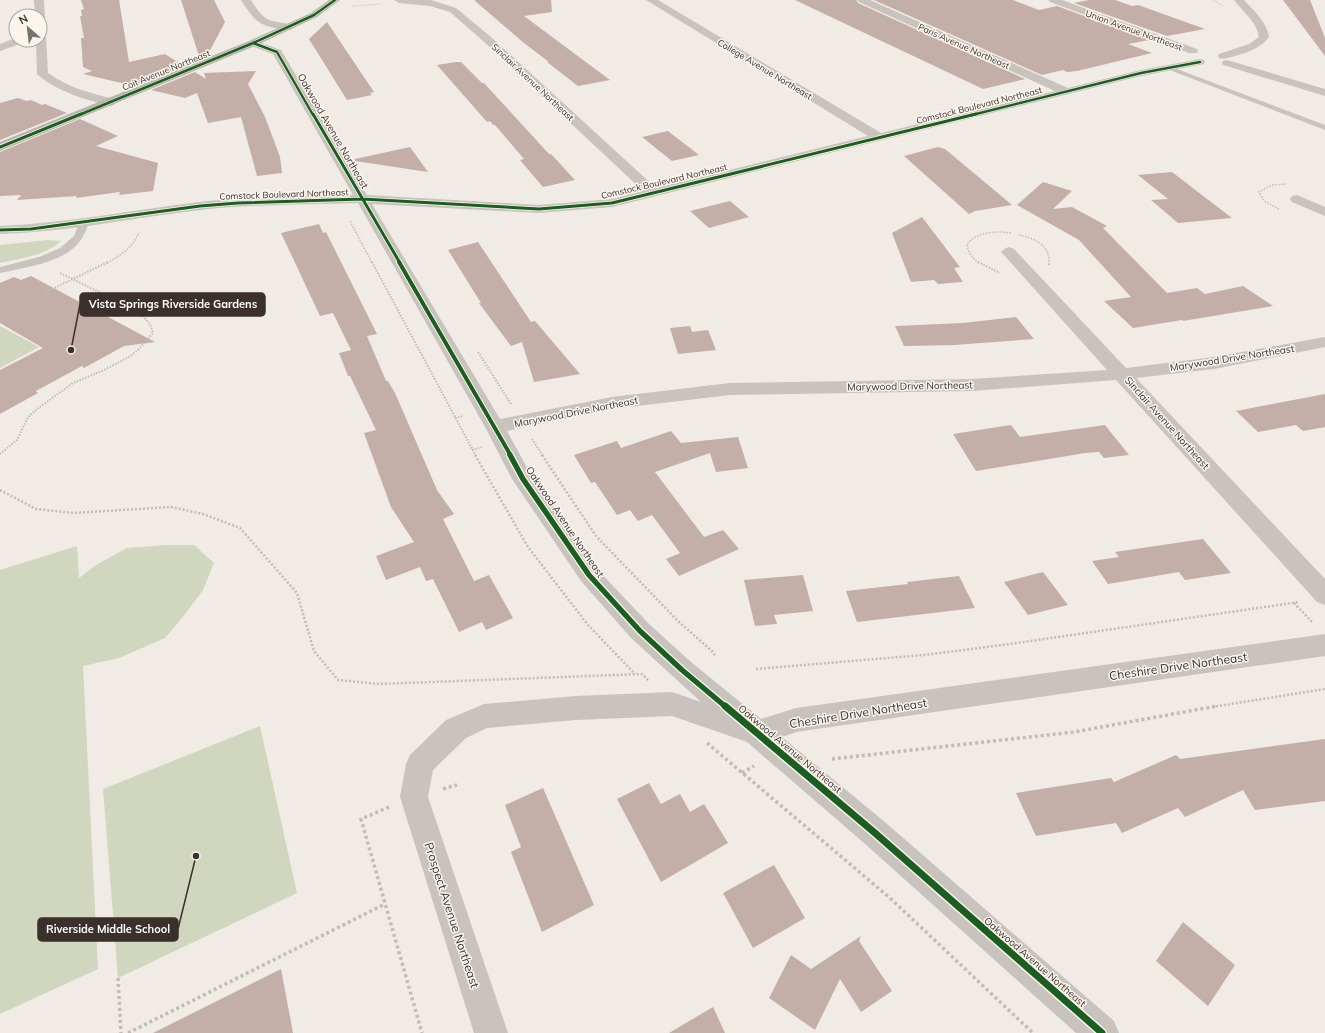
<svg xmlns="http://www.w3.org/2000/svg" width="1325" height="1033" font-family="Mulish,sans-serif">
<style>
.green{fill:#d1d6bf}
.building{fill:#c3afa7}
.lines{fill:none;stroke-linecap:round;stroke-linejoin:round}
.path-far4{stroke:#c2bbb6;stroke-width:1;stroke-dasharray:1 1;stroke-linecap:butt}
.path-far3{stroke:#c2bbb6;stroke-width:1.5;stroke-dasharray:1.5 1.5;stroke-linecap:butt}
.path-far2{stroke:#c2bbb6;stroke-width:2;stroke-dasharray:1.5 1.5;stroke-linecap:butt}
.path-far1{stroke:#c2bbb6;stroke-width:2.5;stroke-dasharray:2 2;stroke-linecap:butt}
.path{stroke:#c2bbb6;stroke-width:3.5;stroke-dasharray:3 3;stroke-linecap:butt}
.lane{fill:#c9c3be;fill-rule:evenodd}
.street{fill:#c9c3be;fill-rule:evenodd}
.secondary{fill:#bab3ae;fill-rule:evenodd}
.cycleway-far4-casing{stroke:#fbf5ee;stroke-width:3.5}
.cycleway-far3-casing{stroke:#fbf5ee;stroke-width:4.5}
.cycleway-far2-casing{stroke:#fbf5ee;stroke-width:6}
.cycleway-far1-casing{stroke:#fbf5ee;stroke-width:8}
.cycleway-casing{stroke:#fbf5ee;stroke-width:10}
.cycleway-far4{stroke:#1b5e20;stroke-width:2.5}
.cycleway-far3{stroke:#1b5e20;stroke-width:3}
.cycleway-far2{stroke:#1b5e20;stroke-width:4}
.cycleway-far1{stroke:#1b5e20;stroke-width:5.5}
.cycleway{stroke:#1b5e20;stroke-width:7}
.labels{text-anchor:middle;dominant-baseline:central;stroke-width:3;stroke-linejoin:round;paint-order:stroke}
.far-street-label{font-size:9px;fill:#3b302b;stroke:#fbf5ee}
.street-label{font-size:10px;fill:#3b302b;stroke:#fbf5ee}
.near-street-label{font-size:12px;fill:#3b302b;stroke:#fbf5ee}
.leader{fill:none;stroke:#3b302b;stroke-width:1.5}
.callout-dot{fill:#3b302b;stroke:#fbf5ee;stroke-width:1.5}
.callout{fill:#3b302b;stroke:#3b302b;stroke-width:1.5}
.callout-label{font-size:11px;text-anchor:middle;font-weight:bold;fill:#fff}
</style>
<rect width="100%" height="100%" fill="#f0ebe5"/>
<!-- green -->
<path class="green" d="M48,240L61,241C45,256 21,258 0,263V245Z
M0,326L39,347L0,368Z
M167,545H194L214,563L203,590L182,618L165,638L119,658L83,666L98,969L0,1014V570L77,546L79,578L96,565L127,548Z
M260,726L297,893L118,978L103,789Z"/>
<!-- building -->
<path class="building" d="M81,0H119L129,62L165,54L184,66L134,86L83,74L92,71L83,67L81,38H84L80,16H82L81,10L84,9Z
M181,0H214L225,22L207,56L200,59Z
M474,0H551L552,12L524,16L610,80L578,86L547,62H549L524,43Z
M795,0H856L858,3L1025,79L983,89Z
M874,0H1013L1039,10L1057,6L1149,40L1128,44L1152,53L1077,71L1067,72L1063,70L1042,75Z
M1089,0H1115L1132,6L1138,5L1205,29L1167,36L1074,3Z
M1283,0H1310L1325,38V56Z
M327,22L374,92L370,93L372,95L347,100L309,39Z
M456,62H461L482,83H484L549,154H551L575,180L543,187L520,160L524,159L495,125H493L490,121L487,122L437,65Z
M256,71L248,84L265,117L280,157L282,173L257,176L241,117L208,123L197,93L185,98L151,90L195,72L206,79L204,73Z
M18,98L27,101L31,100L42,105L45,104L67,113L0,140V103Z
M80,119L118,136L96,146L158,163L153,191L119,195L120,192L76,198L77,196L17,200L21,195L0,196V152Z
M668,131L699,155L672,161L642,137Z
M410,147L428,172L355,161V159Z
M938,147L945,149L1012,205L975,211L969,214L904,156Z
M1172,172L1232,218L1178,223L1151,200L1168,199L1138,175Z
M1043,182L1072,191L1053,209L1072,207L1107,226L1103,228L1167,293L1197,288L1205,294L1243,286L1273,306L1183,321L1182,320L1133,328L1104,301L1131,297L1079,240L1017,205Z
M730,201L749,217L709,228L690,211Z
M922,217L960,267L954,268L963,282L938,284L934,280L911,282L892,233Z
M319,224L323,233L326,232L377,334L367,336L386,381H388L395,393L437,490L454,514L443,519L474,581L489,575L513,618L486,630L482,622L459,632L433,579L426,581L420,567L386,580L376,556L414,542L391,507L364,433L376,430L350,376H348L339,353L351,350L333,313L320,316L281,233Z
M478,242L531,322L535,321L580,374L534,382L522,342L511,346L479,303H481L448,250Z
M31,276L155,342L124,346L84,368L82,366L36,391L38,393L0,414V370L43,348L0,323V283L14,277L21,280Z
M1016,317L1034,339L954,345L904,346L895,326L963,323Z
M690,326L692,332L708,330L716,350L678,354L670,328Z
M1325,394V427L1303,431L1296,425L1258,432L1236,411Z
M1011,425L1020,437L1105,425L1129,455L1104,458L1099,452L1085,453L976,471L953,434Z
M671,431L681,443L738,437L748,468L716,472L710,453L655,472L704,537L723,530L739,549L679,576L666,559L680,553L652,515L638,521L630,510L617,515L595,482L591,483L574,455L617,441L621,448Z
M1203,539L1231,573L1185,580L1179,572L1108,584L1092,561L1119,557L1115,552Z
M1043,572L1068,605L1028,615L1004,582Z
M803,575L813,611L774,615L777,624L755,626L744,580Z
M959,576L975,608L857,622L846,591L908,584L907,582Z
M1325,739V801L1255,810L1243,790L1185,817L1178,808L1122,833L1116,823L1036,836L1016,793L1111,778L1114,782L1176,755L1180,759Z
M649,783L661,804L680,794L690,812L704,804L728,843L661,882L617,799Z
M543,788L594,905L542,932L511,852L521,847L505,805Z
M774,865L805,918L753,948L723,893Z
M1183,922L1235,965L1208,1006L1156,961Z
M861,936L859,941L892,991L861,1012L840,979L815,1030L769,998L791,955L811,969Z
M281,969L293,1033H153Z
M713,1007L725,1033H669Z"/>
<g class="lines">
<!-- path-far4 -->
<path class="path-far4" d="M1213,0L1223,6
M352,6L382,4"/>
<!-- path-far3 -->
<path class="path-far3" d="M1279,209L1264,201L1259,192L1272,185L1287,184
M350,221L372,263
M1019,235C1034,238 1050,245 1049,263
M107,263C122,254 132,249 139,232
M979,263C972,258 968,252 967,244C978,231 997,231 1012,233"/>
<!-- path-far2 -->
<path class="path-far2" d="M372,262L476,456
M978,262L1000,273
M1049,265V262
M44,293L108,262
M478,352L511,404
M455,418L463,416
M532,439L543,456
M472,450L482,447
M0,454L17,440L28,417L37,409L73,383L104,370L129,357L138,350L153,333L150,324L138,311L60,273"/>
<!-- path-far1 -->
<path class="path-far1" d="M475,455L528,547L588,625L635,674
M542,455L596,536L679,622L713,652L716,657
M0,490L36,509L73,513L171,507L203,514L240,528L297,593L314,651L338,680L379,684L642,674L648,680
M1294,603L1312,622
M756,669L923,655L1003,645L1299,602
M1212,707L1325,689"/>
<!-- path -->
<path class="path" d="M707,743L890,898L1033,1033
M832,759L1074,732L1217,706
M742,773L754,766
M443,789L457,785
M389,807L361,819L422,1033
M118,978L121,1033
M128,1033L385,904"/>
<!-- lane -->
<path class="lane" d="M1169,66L1325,125V130L1167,69V67Z
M84,220L89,223C87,228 85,233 82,238C67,263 26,267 0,273V267L39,257L60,248L74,236L79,223Z"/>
<!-- street -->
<path class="street" d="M34,0H44L48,73C69,88 90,93 114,99L116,102L114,105L110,106C84,99 61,93 39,76L37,74L36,40H40V16H35Z
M241,0H251C266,24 267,19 293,25L294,27C291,31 287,30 283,29C259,27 254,20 241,0Z
M394,0H431L456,8L491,37L656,188L868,136L646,0H658L881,133L1055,91L859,2L857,0H870L1068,88L1141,70L1200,59L1204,60L1205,62L1204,64L1141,76L612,207L539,213L372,204L500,419L612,397L730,383L972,379L1107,370L1004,255L1001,252L1004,249L1009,247L1014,249L1126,368L1214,357L1325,337V347L1214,369L1136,378L1325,579V605L1317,602L1116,380L972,391L730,395L612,409L507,431L531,475L597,569L649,624L691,662L761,719L796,708L1325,634V656L796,732L782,737L886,823L1114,1021L1119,1033H1076L864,843L747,742L672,716L576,720L487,728L466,738L433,770L428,797L508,1033H474L400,797L406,764L410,755L446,720L484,704L576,696L672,692L701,702L631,638L581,581L512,479L485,427L358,203C305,205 252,204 200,210C133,218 67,232 0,234V226C67,223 133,210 199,202C250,196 302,197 353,195L273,54L249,45L248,43L253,40L281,50L367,195L539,205L612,199L643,191L483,41L450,12L430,6L399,3Z
M1048,0H1062L1197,49L1198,51L1197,53H1189L1050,2Z
M1234,0H1244C1254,11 1267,22 1269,37C1259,51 1239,55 1223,59L1219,58L1218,56L1219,54L1249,44L1259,37C1257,22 1243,12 1234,0Z
M16,38V40H26L25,42L0,51V44Z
M1227,60L1325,89V96L1223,65L1222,63L1223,61Z
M1297,195L1325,207V216L1292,202L1290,199L1292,196Z"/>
<!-- secondary -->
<path class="secondary" d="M329,0H340L317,17L257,45L0,151V142L249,41L311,13Z"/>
<defs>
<path id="cycleway-far4" d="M253,43L277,52L313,115
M79,115L253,43L314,15L335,0
M972,115L1141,73L1200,62"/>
<path id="cycleway-far3" d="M313,114L400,263
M0,147L81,114
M0,230L31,229L200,206L238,203L362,199L539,209L612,203L976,114"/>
<path id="cycleway-far2" d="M399,262L511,456"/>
<path id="cycleway-far1" d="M510,455L523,479L589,575L640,631L682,670L726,707"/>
<path id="cycleway" d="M725,706L875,833L1102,1033"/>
</defs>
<!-- cycleway-far4 casing -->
<use href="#cycleway-far4" class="cycleway-far4-casing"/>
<!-- cycleway-far3 casing -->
<use href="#cycleway-far3" class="cycleway-far3-casing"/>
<!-- cycleway-far2 casing -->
<use href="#cycleway-far2" class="cycleway-far2-casing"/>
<!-- cycleway-far1 casing -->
<use href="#cycleway-far1" class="cycleway-far1-casing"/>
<!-- cycleway casing -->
<use href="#cycleway" class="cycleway-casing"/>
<!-- cycleway-far4 -->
<use href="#cycleway-far4" class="cycleway-far4"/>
<!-- cycleway-far3 -->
<use href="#cycleway-far3" class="cycleway-far3"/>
<!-- cycleway-far2 -->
<use href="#cycleway-far2" class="cycleway-far2"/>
<!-- cycleway-far1 -->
<use href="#cycleway-far1" class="cycleway-far1"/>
<!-- cycleway -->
<use href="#cycleway" class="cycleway"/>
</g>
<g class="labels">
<!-- far-street labels -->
<g class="far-street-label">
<text transform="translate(1134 30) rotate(20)">Union Avenue Northeast</text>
<text transform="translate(964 46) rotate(24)">Paris Avenue Northeast</text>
<text transform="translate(765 69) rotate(31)">College Avenue Northeast</text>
<text transform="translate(166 70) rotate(-22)">Coit Avenue Northeast</text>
<text transform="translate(533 82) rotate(43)">Sinclair Avenue Northeast</text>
<text transform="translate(979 105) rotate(-14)">Comstock Boulevard Northeast</text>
<text transform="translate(664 181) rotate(-13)">Comstock Boulevard Northeast</text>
<text transform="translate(284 194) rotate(-2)">Comstock Boulevard Northeast</text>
</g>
<!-- street labels -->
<g class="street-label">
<text transform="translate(333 131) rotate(60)">Oakwood Avenue Northeast</text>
<text transform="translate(1232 358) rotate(-9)">Marywood Drive Northeast</text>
<text transform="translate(910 386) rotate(-1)">Marywood Drive Northeast</text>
<text transform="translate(576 412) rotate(-11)">Marywood Drive Northeast</text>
<text transform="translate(1167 423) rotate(48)">Sinclair Avenue Northeast</text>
<text transform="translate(565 522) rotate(56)">Oakwood Avenue Northeast</text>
<text transform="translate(790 749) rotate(40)">Oakwood Avenue Northeast</text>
<text transform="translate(1035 962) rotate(41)">Oakwood Avenue Northeast</text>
</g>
<!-- near-street labels -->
<g class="near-street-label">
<text transform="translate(1178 666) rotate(-8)">Cheshire Drive Northeast</text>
<text transform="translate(858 713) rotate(-9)">Cheshire Drive Northeast</text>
<text transform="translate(452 915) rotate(72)">Prospect Avenue Northeast</text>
</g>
</g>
<!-- callouts -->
<path class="leader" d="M71 350L80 304M196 856L178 929"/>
<g class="callout-dot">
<circle cx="71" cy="350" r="4"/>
<circle cx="196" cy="856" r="4"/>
</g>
<g class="callout">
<rect x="80" y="293" width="185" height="23" rx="4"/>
<rect x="38" y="918" width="140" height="23" rx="4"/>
</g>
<g class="callout-label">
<text x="173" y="308">Vista Springs Riverside Gardens</text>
<text x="108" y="933">Riverside Middle School</text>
</g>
<!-- north arrow -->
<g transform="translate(28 28) rotate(332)"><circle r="19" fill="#fbf5ee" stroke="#aea6a0"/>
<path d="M0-3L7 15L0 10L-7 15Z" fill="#7a716c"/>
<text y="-6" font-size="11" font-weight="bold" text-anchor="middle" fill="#3b302b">N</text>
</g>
</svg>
